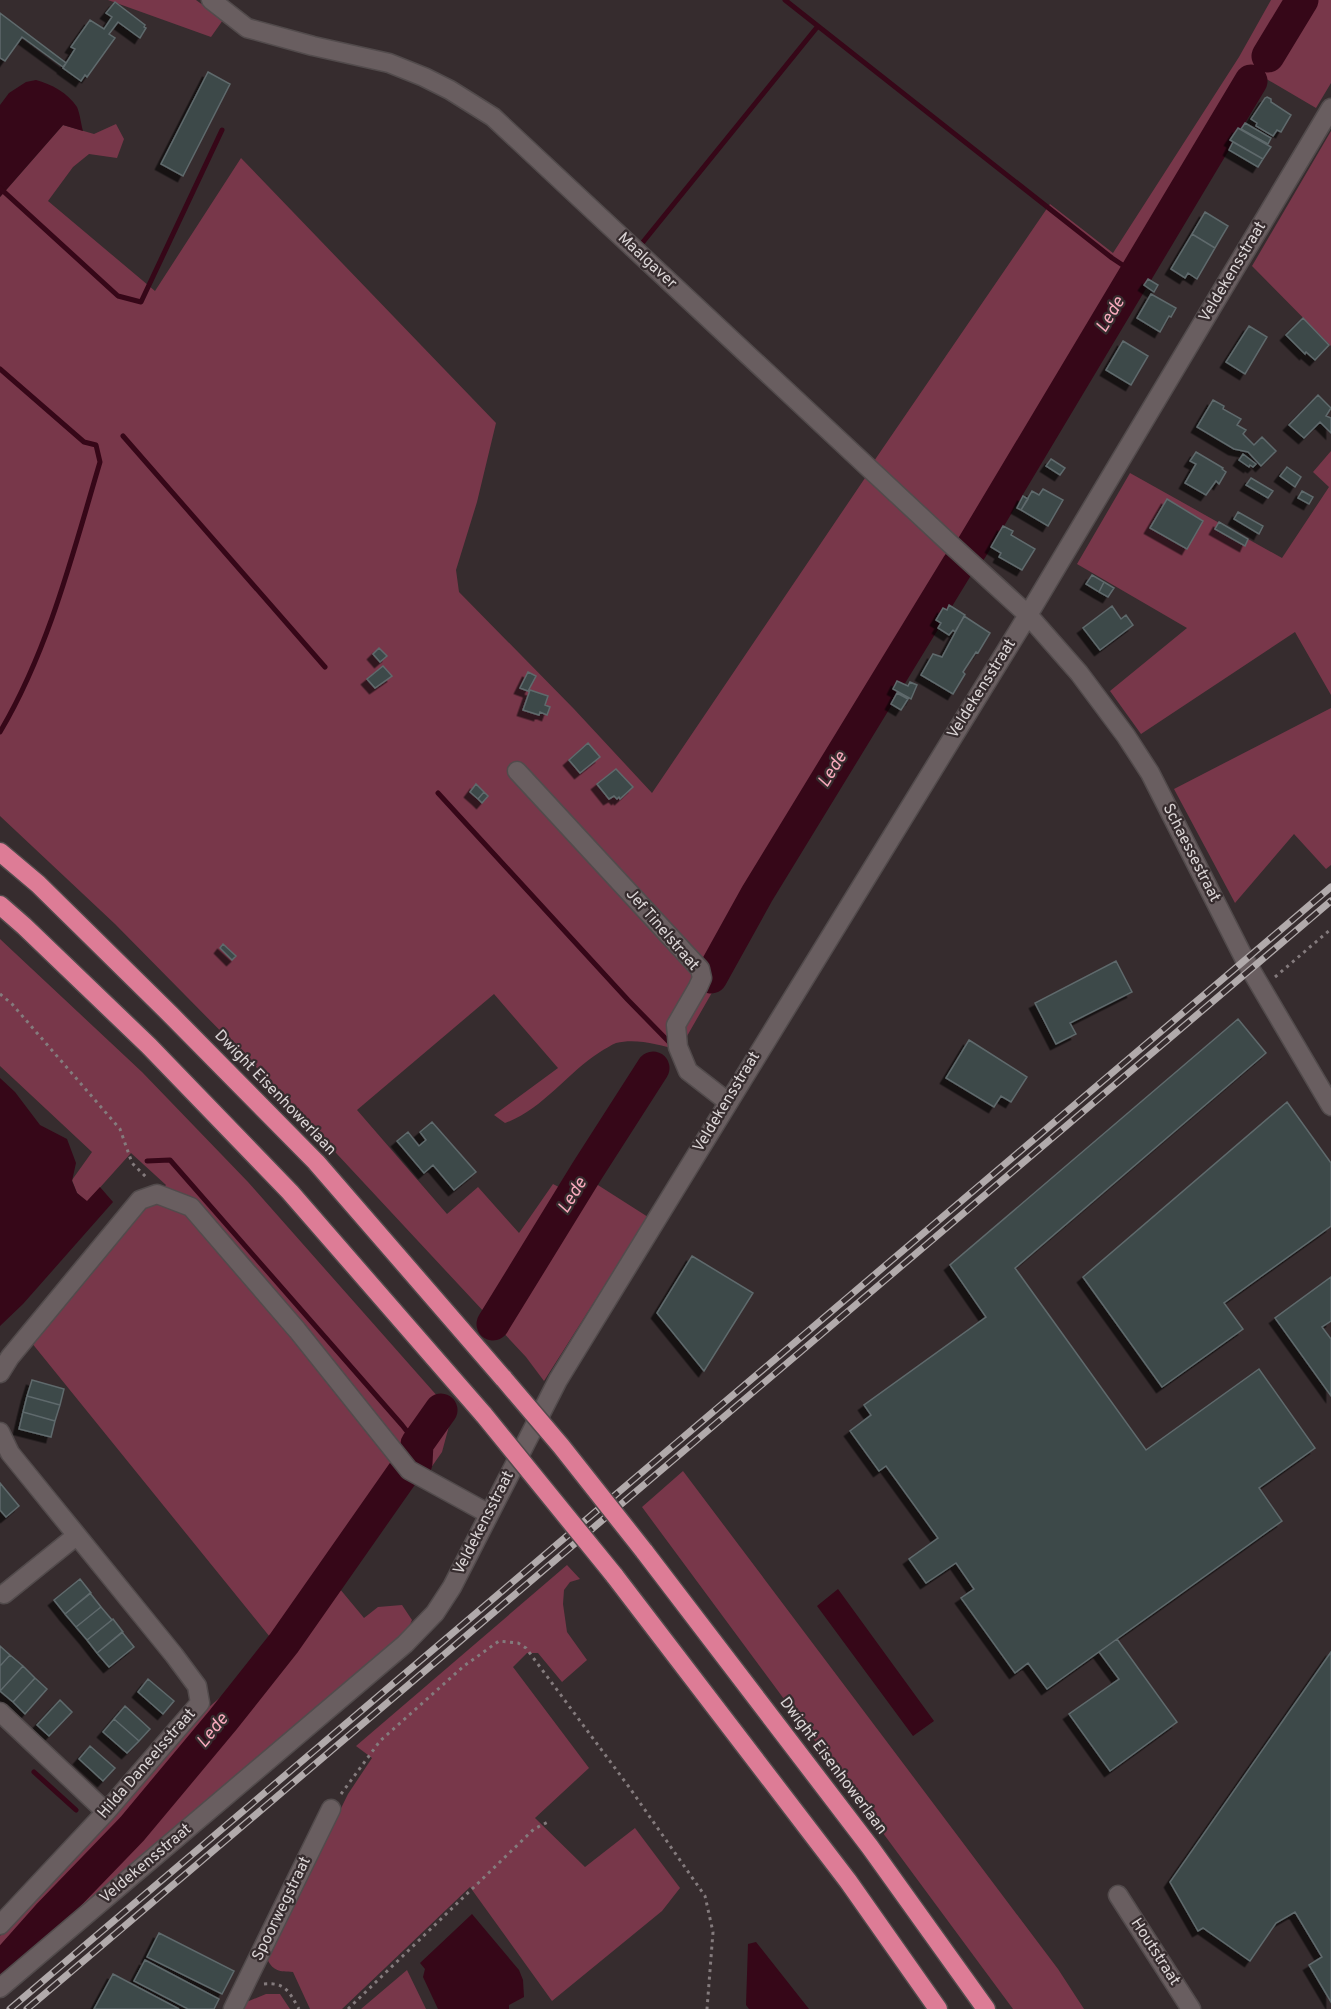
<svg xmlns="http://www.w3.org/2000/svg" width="1331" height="2009" font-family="Overpass,sans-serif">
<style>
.green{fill:#78374a}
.water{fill:#360718}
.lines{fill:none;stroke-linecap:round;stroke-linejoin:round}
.stream{stroke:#360718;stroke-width:5}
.river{stroke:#360718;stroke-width:33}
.building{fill:#3d484a;stroke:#5f6a6c;stroke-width:1.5;filter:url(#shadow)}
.minor-casing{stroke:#524b4c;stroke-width:21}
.highway-casing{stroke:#524b4c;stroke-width:21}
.path{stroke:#847b7d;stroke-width:3;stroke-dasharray:3 4.5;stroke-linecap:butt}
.minor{stroke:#695e60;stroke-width:18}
.highway{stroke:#dd7c96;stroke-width:18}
.rail-casing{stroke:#b1aaab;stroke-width:7}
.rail{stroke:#362c2e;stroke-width:4.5;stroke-dasharray:14;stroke-linecap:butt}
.highway-bridge-casing{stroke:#524b4c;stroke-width:21;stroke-linecap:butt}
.highway-bridge{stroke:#dd7c96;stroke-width:18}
.labels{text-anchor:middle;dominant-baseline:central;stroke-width:4.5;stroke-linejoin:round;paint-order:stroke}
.street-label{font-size:16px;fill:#dbd5d6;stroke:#362c2e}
.water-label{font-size:18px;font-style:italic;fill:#f7aabc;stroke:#362c2e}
</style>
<defs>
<filter id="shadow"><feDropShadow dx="-5.5" dy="5.5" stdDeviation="0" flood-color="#0009"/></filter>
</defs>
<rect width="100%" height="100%" fill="#362c2e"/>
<!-- green -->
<path class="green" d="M108,0H196L223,20L211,37Z
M1271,0H1331V83L1316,108L1263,77L976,553L872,464L1050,204L1113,253L1239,57Z
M116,124L124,139L117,158L89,154L73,167L48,201L155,291L241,158L496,423L477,502L456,570L459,592L574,709L652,793L865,478L970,574L760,909L679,1050C659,1045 637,1038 616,1043C611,1045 605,1049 600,1052C567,1073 542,1110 505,1123L494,1115L558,1068L494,994L357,1110L447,1214L478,1187L519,1233L553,1184L578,1197L590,1180L648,1217L544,1381L526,1357L256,1067L115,924L0,816V197L63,125L94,134Z
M1331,131V346L1252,266Z
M1331,451V695L1295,632L1141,734L1110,691L1187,628L1077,564L1130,473L1282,558L1329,487L1313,472Z
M1331,708V865L1326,869L1294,834L1235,903L1174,789Z
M0,939L142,1072L248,1182L439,1398L452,1415L442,1452L428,1472L320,1565L364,1618L378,1607L402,1605L412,1620L407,1631L0,1981V1936L201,1714L278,1647L31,1342L166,1185L131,1153L87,1202L77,1193L72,1180L92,1152L0,1066Z
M683,1471L1058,1969L1084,2009H1013L642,1507Z
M567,1565L580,1579L570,1582L564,1590L563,1604L567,1632L587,1660L562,1682L538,1653H527L513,1667L589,1768L535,1818L585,1867L635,1828L680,1888L662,1911L552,2001L470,1887L342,2009H310L293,1972C279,1971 274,1972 267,1959L348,1794L372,1758L356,1746Z
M407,1970L426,2009H361Z
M266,1994H280L290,2009H241L244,2003Z"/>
<!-- water -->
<path class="water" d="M36,80C51,84 68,93 77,107C80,114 81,124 83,131L63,125L0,197V105L9,93L26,82Z
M0,1078L15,1092L40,1125L67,1139L76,1163L72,1181L77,1193L87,1201L100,1187L113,1202L23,1304L0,1326Z
M838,1589L934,1721L913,1736L817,1606Z
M472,1914L519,1970L523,1980L524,1997L509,2005V2009H438L423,1977L425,1969L420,1963Z
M756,1942L809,2009H749L746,2005L748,1944Z"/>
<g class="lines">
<!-- stream -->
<path class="stream" d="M785,0L1112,258L1136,274
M0,188L118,296L141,302L222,130
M643,242L818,26
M0,369L84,442L96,445L100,462C73,553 49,649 0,732
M123,436L325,667
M438,793L628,1000L670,1043
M147,1161L170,1160L402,1425L417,1444
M34,1772L76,1810"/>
<!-- river -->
<path class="river" d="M1268,56L1302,0
M971,549L1251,81
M711,977L757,894L958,565
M493,1324L587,1171L653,1068
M416,1463L417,1444L441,1410
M0,1970L49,1915L132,1829L223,1720L284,1643L403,1473"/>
</g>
<!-- building -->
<path class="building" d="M115,2L145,25L144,27L146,28L140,38L118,22L109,34L115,38L87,77L85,75L81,81L63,68L75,49L71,47L90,20L104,29L112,17L106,13Z
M0,13L66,63L63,67L22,37L5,61L0,58Z
M208,72L230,84L183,176L161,164Z
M1267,97L1271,99V102L1291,115L1281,132L1277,130L1273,136L1256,126L1257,123L1251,119L1265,98Z
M1245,123L1271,138L1268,144L1241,129Z
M1238,128L1271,147L1263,159L1230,140Z
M1233,142L1263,159L1258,167L1229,150Z
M1205,212L1228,226L1215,248L1192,234Z
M1192,234L1215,248L1197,279L1188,273L1185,278L1171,269Z
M1148,279L1158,285L1154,292L1144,285Z
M1151,294L1176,308L1171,317L1169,316L1160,332L1137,318Z
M1303,318L1329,345L1315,360L1306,352L1305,354L1286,335Z
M1249,326L1267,337L1245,374L1226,362Z
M1123,341L1148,356L1131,385L1106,370Z
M1318,395L1331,408L1326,416L1331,418V433L1320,422L1304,438L1289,425Z
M1213,400L1224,406L1223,409L1241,419L1237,425L1246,430L1243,434L1254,445L1262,437L1276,451L1261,466L1248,452L1234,449L1197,427Z
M1196,452L1223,468L1222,469L1226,472L1219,484L1216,481L1206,495L1185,483L1196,464L1190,461Z
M1243,454L1256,464L1253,467L1250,465L1249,467L1239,460Z
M1051,459L1065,468L1060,475L1046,466Z
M1287,467L1301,477L1295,487L1280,476Z
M1251,478L1273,491L1268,498L1246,485Z
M1043,489L1063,500L1048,526L1021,510L1032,491L1039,495Z
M1302,491L1313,497L1309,504L1298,498Z
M1023,496L1028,499L1021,510L1017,508Z
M1167,499L1203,521L1187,549L1150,528Z
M1238,512L1263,526L1259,534L1234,519Z
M1219,522L1248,539L1245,546L1215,529Z
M1003,526L1013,531L1011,535L1035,549L1022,570L999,557L1001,553L991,547Z
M1092,575L1104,582L1099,592L1086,584Z
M1104,582L1114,588L1108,597L1099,592Z
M949,605L965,615L955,632L953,630L949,635L938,628L941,623L936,620L943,608L947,610Z
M1112,606L1121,619L1126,615L1133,625L1100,650L1083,628Z
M964,616L990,633L978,653L976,652L963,672L965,674L953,694L921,675L933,654L942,657Z
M379,648L387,656L380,662L373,654Z
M383,666L392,676L375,688L367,679Z
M528,672L536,676L528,691L520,688Z
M897,681L908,686L910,682L917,685L911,699L893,689Z
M530,690L548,696L545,705L550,707L547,715L540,712L539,715L523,710Z
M897,693L908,699L901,710L891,704Z
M588,743L600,757L580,773L569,760Z
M616,769L633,787L620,799L619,797L617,799L614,796L609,799L597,784Z
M476,784L484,792L478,799L470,792Z
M484,792L488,796L482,803L478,799Z
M223,944L236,956L232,960L220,948Z
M1116,961L1132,992L1070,1023L1076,1034L1056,1044L1035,1003Z
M1238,1019L1266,1053L1015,1268L1146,1450L1259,1369L1315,1448L1259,1488L1282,1521L1047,1689L1028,1663L1015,1673L961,1598L974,1589L956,1563L926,1583L909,1559L938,1538L886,1466L879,1471L850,1431L871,1415L864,1405L986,1317L950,1265Z
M969,1040L1027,1077L1011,1102L1001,1096L994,1107L946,1078Z
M1287,1102L1331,1163V1226L1224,1303L1243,1329L1162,1387L1083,1277Z
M432,1122L476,1172L454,1190L433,1165L424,1173L397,1141L408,1132L419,1146L426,1140L420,1132Z
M692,1256L753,1293L704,1371L657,1313Z
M1331,1277V1321L1322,1327L1331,1339V1396L1275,1318Z
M32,1380L64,1389L60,1405L27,1396Z
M27,1396L60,1405L55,1421L23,1412Z
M23,1412L55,1421L51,1437L19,1429Z
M0,1483L19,1506L6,1517L0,1510Z
M80,1579L91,1593L65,1614L54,1600Z
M90,1593L101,1607L76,1627L65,1614Z
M101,1607L112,1620L87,1640L76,1627Z
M113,1619L123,1632L97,1653L87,1640Z
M122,1632L134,1647L109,1667L97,1653Z
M1117,1639L1177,1722L1110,1771L1069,1714L1119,1679L1099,1652Z
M0,1646L10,1655L0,1666Z
M1331,1652V2002L1309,1965L1322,1957L1295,1912L1276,1923L1250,1961L1203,1928L1198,1931L1170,1882Z
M10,1655L23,1666L0,1691V1666Z
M23,1666L35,1678L13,1702L0,1691Z
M35,1678L47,1689L25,1714L13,1702Z
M148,1679L174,1701L163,1714L138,1692Z
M60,1700L72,1712L49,1736L37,1725Z
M125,1706L150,1729L139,1741L114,1719Z
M114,1719L139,1741L127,1753L103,1732Z
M90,1746L115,1768L103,1781L79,1759Z
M159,1933L234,1971L222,1994L147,1957Z
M145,1960L219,1999L214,2009H188L134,1981Z
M113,1974L179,2009H94Z"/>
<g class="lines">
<defs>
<path id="minor" d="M211,0L247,28L313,46L389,63L424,77L450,90L493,117L946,540L1028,615L1079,673L1126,736L1150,773L1245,960L1331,1106
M517,771L700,969L702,978L698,987L676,1025L678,1047L688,1071L728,1102
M0,1373L10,1357L140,1200L157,1194L191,1207L297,1330L409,1470L489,1514
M0,1432L10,1453L174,1655L197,1686L200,1703L106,1812L0,1925
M4,1594L76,1536
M0,1712L106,1812
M1118,1895L1191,2009
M0,1988L405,1644L435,1613L452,1587L558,1380L1028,615L1331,108
M233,2009L331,1809"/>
<path id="highway" d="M0,852L38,884L171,1015L316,1162L504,1379
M0,905L24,926L149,1046L290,1192L484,1415
M644,1551L870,1847L986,2009
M614,1575L848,1881L938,2009"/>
</defs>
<!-- minor casing -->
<use href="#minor" class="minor-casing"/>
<!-- highway casing -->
<use href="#highway" class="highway-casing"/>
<!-- path -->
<path class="path" d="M1275,977L1331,929
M0,994L12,1004L120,1129L132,1163L147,1178
M341,1794L380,1741L464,1666L499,1641L518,1643L526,1648L629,1787L705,1896L713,1932L707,2009
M264,1984C286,1982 289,1992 299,2009
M348,2009L534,1829L548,1822"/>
<!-- minor -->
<use href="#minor" class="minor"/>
<!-- highway -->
<use href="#highway" class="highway"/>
<defs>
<path id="rail" d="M10,2009L1331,887
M27,2009L1331,901"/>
</defs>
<!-- rail casing -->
<use href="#rail" class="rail-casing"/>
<!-- rail -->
<use href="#rail" class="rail"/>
<defs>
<path id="highway-bridge" d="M504,1379L561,1446L644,1551
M484,1415L614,1575"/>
</defs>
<!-- highway-bridge casing -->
<use href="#highway-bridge" class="highway-bridge-casing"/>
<!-- highway-bridge -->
<use href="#highway-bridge" class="highway-bridge"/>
</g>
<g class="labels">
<!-- street labels -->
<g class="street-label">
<text transform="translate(647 261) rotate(43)">Maalgaver</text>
<text transform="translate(1233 272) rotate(-59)">Veldekensstraat</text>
<text transform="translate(982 689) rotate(-58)">Veldekensstraat</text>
<text transform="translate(1191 853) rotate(63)">Schaessestraat</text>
<text transform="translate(662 930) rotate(49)">Jef Tinelstraat</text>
<text transform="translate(275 1093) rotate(46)">Dwight Eisenhowerlaan</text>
<text transform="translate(727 1102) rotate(-59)">Veldekensstraat</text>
<text transform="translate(484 1523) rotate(-63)">Veldekensstraat</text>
<text transform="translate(147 1764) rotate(-49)">Hilda Daneelsstraat</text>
<text transform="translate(833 1766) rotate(53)">Dwight Eisenhowerlaan</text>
<text transform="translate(146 1864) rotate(-40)">Veldekensstraat</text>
<text transform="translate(282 1909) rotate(-64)">Spoorwegstraat</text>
<text transform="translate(1155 1952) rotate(57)">Houtstraat</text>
</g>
<!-- water labels -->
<g class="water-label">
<text transform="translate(1111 315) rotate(-59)">Lede</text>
<text transform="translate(833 770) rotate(-58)">Lede</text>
<text transform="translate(573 1196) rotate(-58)">Lede</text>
<text transform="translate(213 1731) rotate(-51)">Lede</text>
</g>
</g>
</svg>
